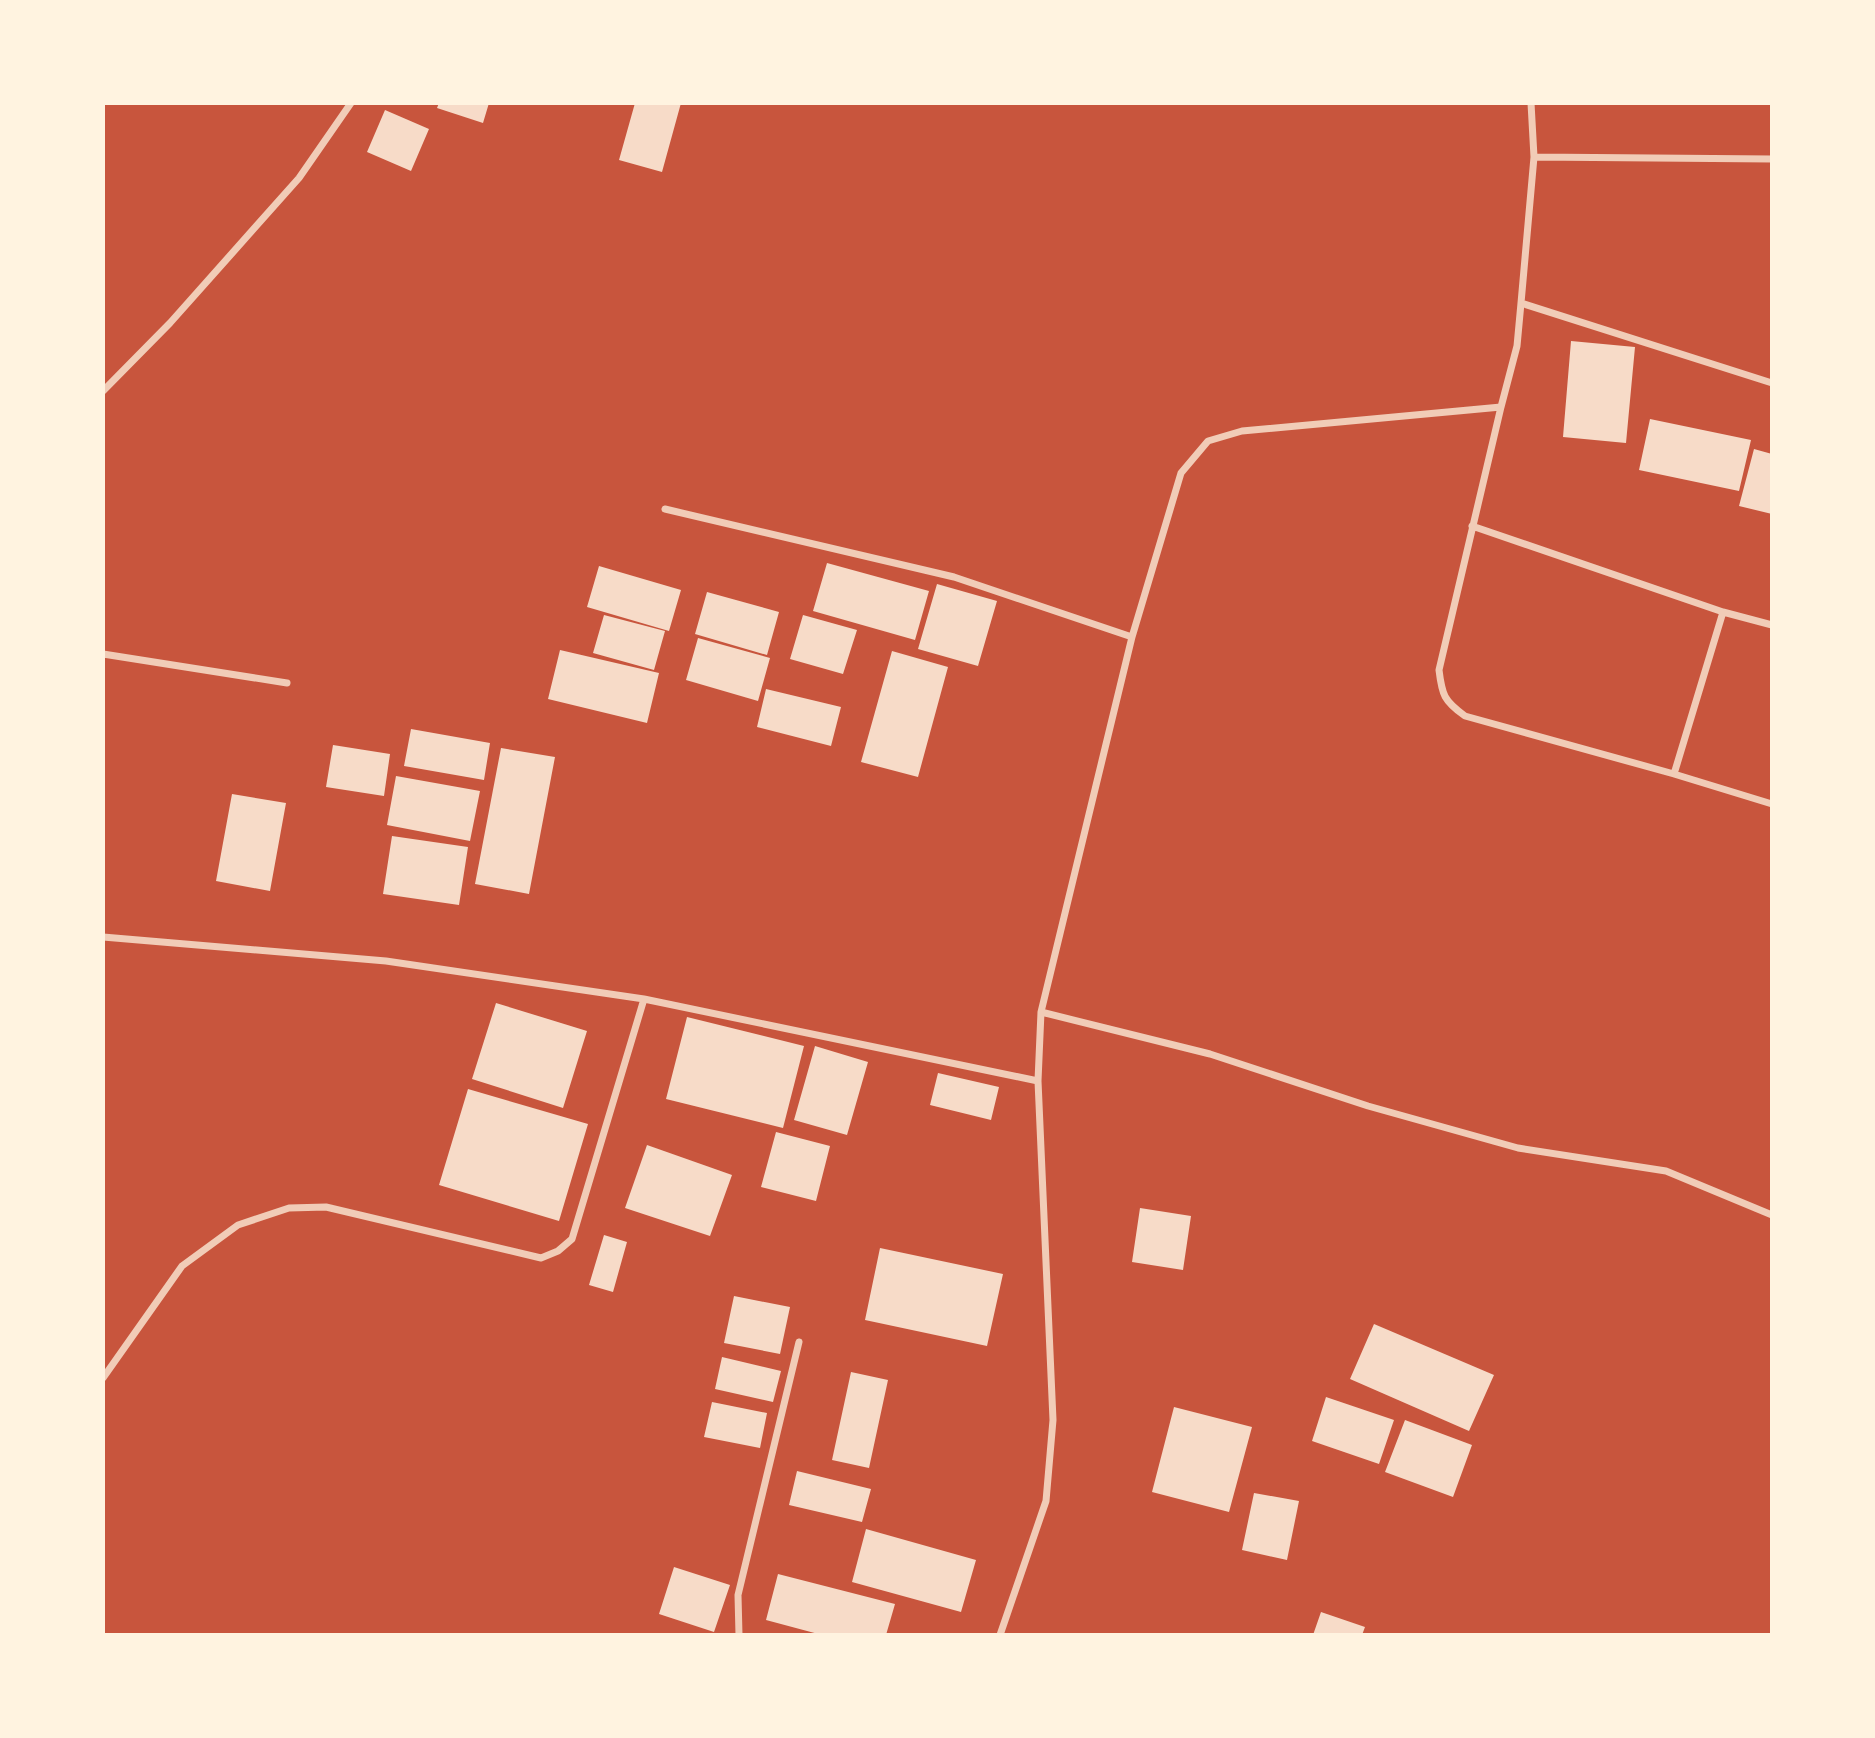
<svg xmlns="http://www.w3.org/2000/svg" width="1875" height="1738" font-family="'Libre Baskerville',serif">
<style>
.building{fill:#f7dbc8}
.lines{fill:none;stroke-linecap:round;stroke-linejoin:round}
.minor{stroke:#f1ccb7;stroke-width:7}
</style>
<rect width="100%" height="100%" fill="#c8553d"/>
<!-- building -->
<path class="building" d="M439,103H489L483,123L437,108Z
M635,103H681L662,172L619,160Z
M385,110L429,129L411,171L367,152Z
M1571,341L1635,347L1626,443L1563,437Z
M1650,419L1751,440L1739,491L1639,470Z
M1754,449L1772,454V514L1739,506Z
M827,563L929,591L915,640L813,611Z
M599,566L681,590L669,631L587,607Z
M937,584L997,601L978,666L918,649Z
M707,592L779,612L767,655L695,634Z
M604,615L665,631L654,670L593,653Z
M803,615L857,630L843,674L790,659Z
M698,638L770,658L758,701L686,680Z
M560,650L659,673L647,723L548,699Z
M892,651L948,667L918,777L861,762Z
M766,689L841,707L831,746L757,727Z
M411,729L490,743L484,780L404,766Z
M333,745L390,754L384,796L326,787Z
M501,748L555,757L529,894L475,884Z
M396,776L480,791L470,841L387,825Z
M232,794L286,803L270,891L216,881Z
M392,836L468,847L459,905L383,894Z
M496,1003L587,1031L563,1108L472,1079Z
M687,1017L804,1046L783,1128L666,1099Z
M815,1046L868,1062L847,1135L794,1120Z
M938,1073L999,1087L991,1120L930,1105Z
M468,1089L588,1124L559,1221L439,1185Z
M776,1132L830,1146L816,1201L761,1187Z
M647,1145L732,1175L710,1236L625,1208Z
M1140,1208L1191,1216L1183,1270L1132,1262Z
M604,1235L627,1242L613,1292L589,1285Z
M880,1248L1003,1274L987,1346L865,1320Z
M734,1296L790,1307L780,1354L724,1343Z
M1374,1324L1494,1375L1469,1431L1350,1379Z
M722,1357L781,1371L773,1402L715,1389Z
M851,1372L888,1380L869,1468L832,1460Z
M1326,1397L1394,1420L1379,1464L1312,1441Z
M712,1402L767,1413L760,1448L704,1437Z
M1174,1407L1252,1427L1229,1512L1152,1492Z
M1405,1420L1472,1445L1453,1497L1385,1472Z
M797,1471L871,1489L862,1522L789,1505Z
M1254,1493L1299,1501L1287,1560L1242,1550Z
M866,1529L976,1560L961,1612L852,1582Z
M674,1567L730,1585L714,1632L659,1614Z
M778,1574L895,1604L886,1635H822L766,1620Z
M1321,1612L1365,1627L1362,1635H1313Z"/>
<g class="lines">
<!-- minor -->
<path class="minor" d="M1534,157L1772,159
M1521,303L1772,383
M103,391L170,323L299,178L351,103
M1501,407L1439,670C1442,695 1444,701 1465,716L1674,774L1772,804
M665,509L954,577L1132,637
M1472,526L1723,612L1772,625
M103,654L287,683
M1674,774L1723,612
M103,937L386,961L644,999L1038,1081
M1041,1012L1210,1054L1368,1106L1518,1148L1666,1171L1772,1215
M103,1378L182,1266L238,1225L289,1208L326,1207L541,1258L558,1251L572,1239L644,999
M739,1635L738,1595L799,1342
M1000,1635L1046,1501L1053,1420L1038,1081L1041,1012L1132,637L1181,473L1208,441L1242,431L1501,407L1517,346L1521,303L1534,157L1531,103"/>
</g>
<!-- border -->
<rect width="1875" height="1738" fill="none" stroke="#fff3e0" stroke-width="210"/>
</svg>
